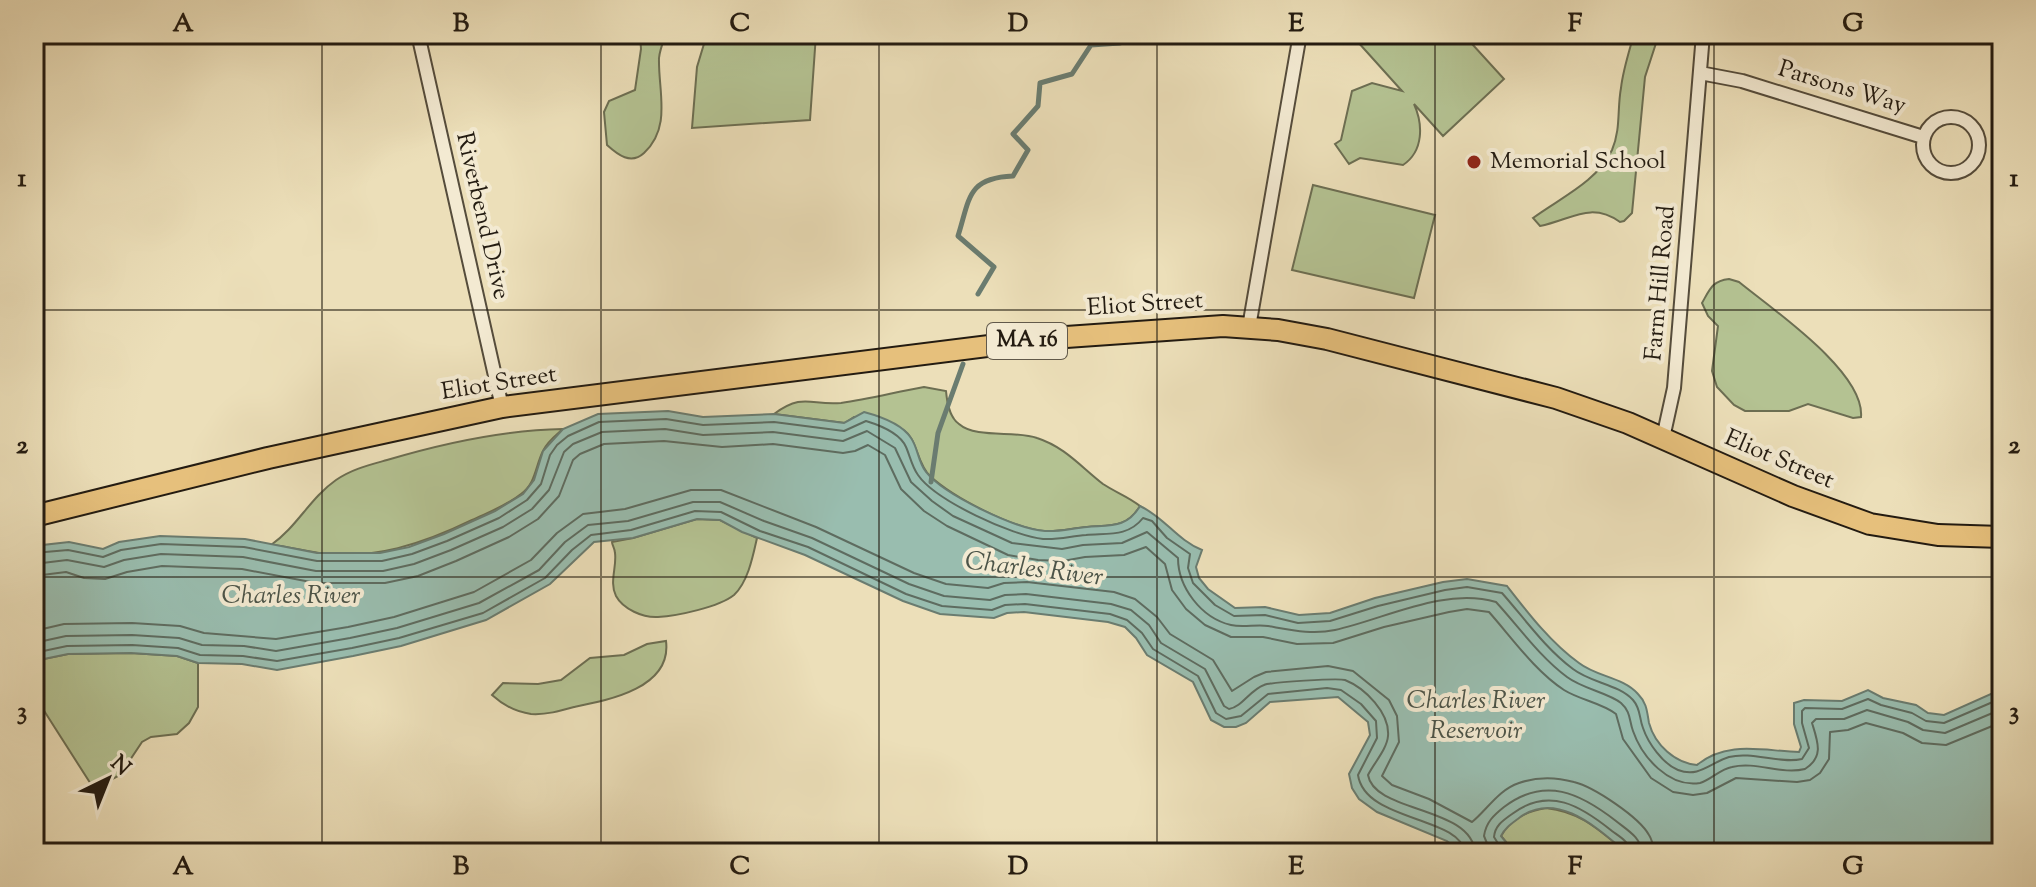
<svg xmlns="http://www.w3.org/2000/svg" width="2036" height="887" font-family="'Sorts Mill Goudy',serif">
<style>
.green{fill:#b4c292;stroke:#6c6e52;stroke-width:2}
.water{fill:#99bdaf;stroke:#6a7c70;stroke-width:2}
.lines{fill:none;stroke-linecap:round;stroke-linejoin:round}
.shore{stroke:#5e6c60;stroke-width:2}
.stream{stroke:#6a7c70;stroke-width:5}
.minor-casing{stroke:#554c3b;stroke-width:16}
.primary-casing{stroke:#231b11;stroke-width:24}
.minor{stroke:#f3ead2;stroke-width:12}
.primary{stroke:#e6c07c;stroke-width:20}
.grid{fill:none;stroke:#231b11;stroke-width:2;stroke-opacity:0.55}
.poi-dot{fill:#8f2418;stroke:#f3ead2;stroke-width:3}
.labels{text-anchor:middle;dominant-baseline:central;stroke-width:8;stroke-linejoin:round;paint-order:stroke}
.shield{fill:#f3ead2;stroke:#61594b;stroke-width:2}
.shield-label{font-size:22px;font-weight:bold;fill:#231b11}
.street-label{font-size:24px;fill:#231b11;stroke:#f3ead2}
.poi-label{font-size:24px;fill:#231b11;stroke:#f3ead2;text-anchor:start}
.water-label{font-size:26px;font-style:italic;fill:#4c5448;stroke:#f3ead2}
.neatline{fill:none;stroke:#231b11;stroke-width:3}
.grid-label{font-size:26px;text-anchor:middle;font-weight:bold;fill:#231b11}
</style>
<rect width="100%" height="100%" fill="#ecdfb9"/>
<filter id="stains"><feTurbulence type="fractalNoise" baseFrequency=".0025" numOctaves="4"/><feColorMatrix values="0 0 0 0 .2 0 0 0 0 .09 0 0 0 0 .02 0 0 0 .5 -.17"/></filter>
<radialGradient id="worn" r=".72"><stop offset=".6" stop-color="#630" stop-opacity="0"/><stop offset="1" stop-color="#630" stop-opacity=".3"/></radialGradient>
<!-- green -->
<path class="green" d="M640,34H666C663,42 660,49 659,58C658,91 672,127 644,153C631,165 618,155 607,145L604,112L609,101L635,90L641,49Z
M707,34H816L810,120L692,128L697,67Z
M1365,34H1463L1504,79L1443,136L1414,104C1423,124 1424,151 1403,165L1360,158L1349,164L1335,144L1341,140L1352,91L1372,83L1402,91L1357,41Z
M1634,34H1659L1645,77L1632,213L1624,221L1620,222C1590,201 1571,220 1540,226L1533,218C1560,198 1597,182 1612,150C1621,129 1617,109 1621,88C1623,70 1629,52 1634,34Z
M1313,185L1435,215L1414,298L1292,270Z
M1729,279L1739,282C1772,309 1865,372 1861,417L1853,418L1808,404L1789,411H1745L1734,405L1717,387L1712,371L1718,326L1708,316L1702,303C1710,289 1712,281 1729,279Z
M924,387L946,391C947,402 949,417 959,424C976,439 1016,430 1037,438C1065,447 1081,467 1103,484C1115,492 1129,497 1140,506C1127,528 1111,525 1087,527C1072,528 1060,532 1044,531C1012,528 954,498 930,476C916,463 918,438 902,429C889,422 868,420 854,417L845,423L774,414C804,392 811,406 841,403C869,399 896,392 924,387Z
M563,429C555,436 547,442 543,451C535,467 536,483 521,494C506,506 489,512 472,520C423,544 374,560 319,553C303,551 287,546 271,545C297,527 310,498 336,480C352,469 369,465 387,460C444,443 503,430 563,429Z
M697,519L720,520L757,538C753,556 748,582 734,595C719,607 677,616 658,617C643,618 623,609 616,596C609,582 617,567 615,553C615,549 612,545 612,542L633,538Z
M666,641C672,688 609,700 574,707C560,711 546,715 531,714C516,712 503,705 492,695L503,683L538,684L561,680L590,658L624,655L647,644Z
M131,653L177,656L198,663V707L189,723L177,734L151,737L142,742L120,775L94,789L34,695V661L68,654Z
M1546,808C1582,812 1600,831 1627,853H1515L1501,836C1510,819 1528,811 1546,808Z"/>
<!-- water -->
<path class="water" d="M668,411L703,417L774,414L844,423L864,412C879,416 902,424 911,438C918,448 918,462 926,472C944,495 1016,529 1045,531C1060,532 1073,528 1087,527C1111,525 1127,528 1140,506C1164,517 1177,540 1202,550L1196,567L1199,578L1208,589L1235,608L1265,607L1299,615L1330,613L1375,598L1443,582L1467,579L1507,586C1528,613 1551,643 1579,663C1597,677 1623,677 1638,694C1647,703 1647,712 1649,723C1655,745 1675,763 1697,765C1727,740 1763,751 1799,752L1801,747L1794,724V703L1804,700L1842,701L1868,690L1883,698L1916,705L1928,713L1944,715L2002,689V851L1627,853C1598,829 1557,789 1519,818C1511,824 1505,828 1501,836L1515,853H1461L1447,841L1377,812L1359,799L1352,788L1349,774L1370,735L1368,722L1338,697L1270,702L1246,723L1236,727H1224L1211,720L1193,682L1147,655L1136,638L1125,627L1108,622L1024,612L1007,613L994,618L940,614L903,601L805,555L742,532L720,520L697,519L633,538L594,542L550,584L486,620L401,646L353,656L277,670L242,664L198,663L177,656L131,653L68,654L34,661V546L69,542L103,549L119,542L160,536L245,539L317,553H380L409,547L444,534L495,511L523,494L534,480L543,451L563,429L598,414Z"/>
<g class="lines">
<!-- shore -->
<path class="shore" d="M34,553L68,550L103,557L121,550L161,544L244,547L317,561H382L412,554L447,541L499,518L527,500L541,484L550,455L557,445L568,436L599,422L666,419L703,425L774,422L844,431L866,421C879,425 900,433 906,447C910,456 912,467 918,475C936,501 1013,536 1043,539C1059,540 1071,536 1086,535C1108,533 1128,537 1143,518L1152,521L1167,538L1190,554L1188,568L1193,583L1215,605L1234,616L1265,615L1298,623L1330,621L1378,606L1445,590L1467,587L1502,593C1525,619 1545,648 1573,669C1591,683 1618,684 1633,700C1641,709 1639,718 1643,728C1648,743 1663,764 1678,770C1699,778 1710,763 1729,757C1752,751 1779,764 1802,759L1809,748L1802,723V711L1805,708L1842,709L1868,699L1881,705L1912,713L1926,721L1944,723L2002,698
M34,564L67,560L104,567L124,560L161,554L243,557L316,571H383L414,564L451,550L503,527L532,509L549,490L564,452L573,444L602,432L665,429L703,435L773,432L843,441L867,431L895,448L911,482L932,501L953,516L1012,543L1062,549L1083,545L1122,543L1147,532L1178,558C1178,587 1201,618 1231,625C1243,628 1256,624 1268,626C1291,630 1312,635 1335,630C1385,619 1444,587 1496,602C1519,627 1539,656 1567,677C1583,689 1609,693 1621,703C1631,712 1629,720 1633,731C1642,757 1669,788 1700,783C1711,780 1720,769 1732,767C1756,761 1781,775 1805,769C1824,757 1818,742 1812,723L1816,719H1844L1867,710L1908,722L1923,730L1945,733L2002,709
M34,576L66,572L84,578L105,579L127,572L162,566L242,569L316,583H385L418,576L456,561L509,537L538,519L559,496L573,460L580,454L604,444L664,441L722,447L773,444L843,453L855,451L868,445L885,455L901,489L924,511L947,526L1008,555L1038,560L1063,561L1085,557L1124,555L1146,547L1165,564L1172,590L1186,609L1205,625L1231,637H1263L1297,644L1333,643L1384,627L1449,612L1467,609L1489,612C1512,638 1535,671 1564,690C1580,700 1602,703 1616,714L1623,739L1651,778L1673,792L1693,795L1707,793L1736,778L1797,782L1810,780L1820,773L1829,759L1830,732L1848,730L1866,723L1903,733L1922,743L1946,745L2002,722
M34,631L64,624L132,623L180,626L204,633L276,639L348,627L394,617L474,592L531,560L557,533L583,514L625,509L691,490H721L816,527L914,573L946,584L988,588L1004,583L1027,582L1114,592L1135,599L1157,617L1170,634L1213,660L1232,691L1254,677L1266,672L1328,666L1353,671L1389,700L1397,716L1399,742L1382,776L1392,785L1429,799L1472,822C1487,810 1498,790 1519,783C1536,777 1556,777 1574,782C1594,787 1639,817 1649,835C1653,841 1653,846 1654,853
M34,643L66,636L132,635L179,638L202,645L244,646L276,651L350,638L397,628L479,603L539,570L565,542L588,525L628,521L693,502H720L764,521L812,538L909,584L944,596L990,600L1005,595L1026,594L1111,604L1131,610L1149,625L1161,643L1205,669L1224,706L1229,709C1242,707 1250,690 1264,685C1271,682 1338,678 1345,680C1365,688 1390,713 1388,736C1387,749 1374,763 1368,775C1374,813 1473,806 1475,853
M34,653L67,646L132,645L178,648L200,655L243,656L277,661L352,648L399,638L483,613L545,578L572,550L591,535L631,530L695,511L721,512L760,531L808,547L906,594L942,606L992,610L1005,605L1025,604L1110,614L1127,620L1142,633L1153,649L1198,676L1216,713L1226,719L1241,716L1268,694L1327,688L1341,690L1361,704L1376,721L1377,738L1358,775C1365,822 1461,816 1465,853
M1491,853L1484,836C1486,822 1494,815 1504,807C1545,776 1580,793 1616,821C1627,830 1641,837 1642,853
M1504,853L1494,837C1495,826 1502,821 1512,814C1549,786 1581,806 1612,831C1620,837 1630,842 1631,853"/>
<!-- stream -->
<path class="stream" d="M978,294L994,267L958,236C970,198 967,178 1013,176L1028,150L1013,134L1038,106L1040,83L1072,74L1091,45L1120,43L1119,34
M931,482L938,433L963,364"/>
<defs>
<path id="minor" d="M418,34L502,407
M1700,73L1742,81L1923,137
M1923 145a28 28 0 1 1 56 0a28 28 0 1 1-56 0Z
M1249,327L1300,34
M1663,438L1674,388L1703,34"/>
<path id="primary" d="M34,516L268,458L502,407L1052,338L1223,326L1278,330L1327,339L1556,398L1628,423L1793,496L1870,524L1938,535L2002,537"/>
</defs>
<!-- minor casing -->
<use href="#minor" class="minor-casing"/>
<!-- primary casing -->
<use href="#primary" class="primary-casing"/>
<!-- minor -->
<use href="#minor" class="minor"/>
<!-- primary -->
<use href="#primary" class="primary"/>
</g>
<!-- grid -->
<path class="grid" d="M322,34V853M601,34V853M879,34V853M1157,34V853M1435,34V853M1714,34V853M34,310H2002M34,577H2002"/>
<!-- markers -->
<circle class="poi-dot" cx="1474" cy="162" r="8"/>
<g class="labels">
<!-- shield labels -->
<rect class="shield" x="987" y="323" width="80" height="36" rx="6"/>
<g class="shield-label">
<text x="1027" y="341">MA 16</text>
</g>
<!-- street labels -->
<g class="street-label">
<text transform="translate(1842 88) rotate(17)">Parsons Way</text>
<text transform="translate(482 216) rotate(77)">Riverbend Drive</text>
<text transform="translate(1661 283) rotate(-85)">Farm Hill Road</text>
<text transform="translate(1145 305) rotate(-4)">Eliot Street</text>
<text transform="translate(499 384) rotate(-9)">Eliot Street</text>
<text transform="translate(1779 460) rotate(23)">Eliot Street</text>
</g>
<!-- poi labels -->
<g class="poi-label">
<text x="1490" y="162">Memorial School</text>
</g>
<!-- water labels -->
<g class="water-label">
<text transform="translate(1034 570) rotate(7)">Charles River</text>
<text x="291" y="596">Charles River</text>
<text x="1476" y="701">Charles River<tspan x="1476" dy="30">Reservoir</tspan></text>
</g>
</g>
<!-- margin -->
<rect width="2036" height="887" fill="none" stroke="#ecdfb9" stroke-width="88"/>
<!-- north arrow -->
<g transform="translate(108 779) rotate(43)" stroke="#f3ead2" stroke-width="6" paint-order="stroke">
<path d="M0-6L14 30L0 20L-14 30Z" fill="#231b11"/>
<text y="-12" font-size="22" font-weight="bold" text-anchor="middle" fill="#231b11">N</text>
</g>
<rect x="44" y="44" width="1948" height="799" class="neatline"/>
<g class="grid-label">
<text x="183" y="31">A</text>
<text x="461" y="31">B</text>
<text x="740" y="31">C</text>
<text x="1018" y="31">D</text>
<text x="1296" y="31">E</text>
<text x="1575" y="31">F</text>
<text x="1853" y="31">G</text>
<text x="22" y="186">1</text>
<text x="2014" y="186">1</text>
<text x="22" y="453">2</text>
<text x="2014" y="453">2</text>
<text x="22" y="719">3</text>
<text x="2014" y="719">3</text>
<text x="183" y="874">A</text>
<text x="461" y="874">B</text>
<text x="740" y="874">C</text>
<text x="1018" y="874">D</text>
<text x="1296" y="874">E</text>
<text x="1575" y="874">F</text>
<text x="1853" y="874">G</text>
</g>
<rect width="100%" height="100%" filter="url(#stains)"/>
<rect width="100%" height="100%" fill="url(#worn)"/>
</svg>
